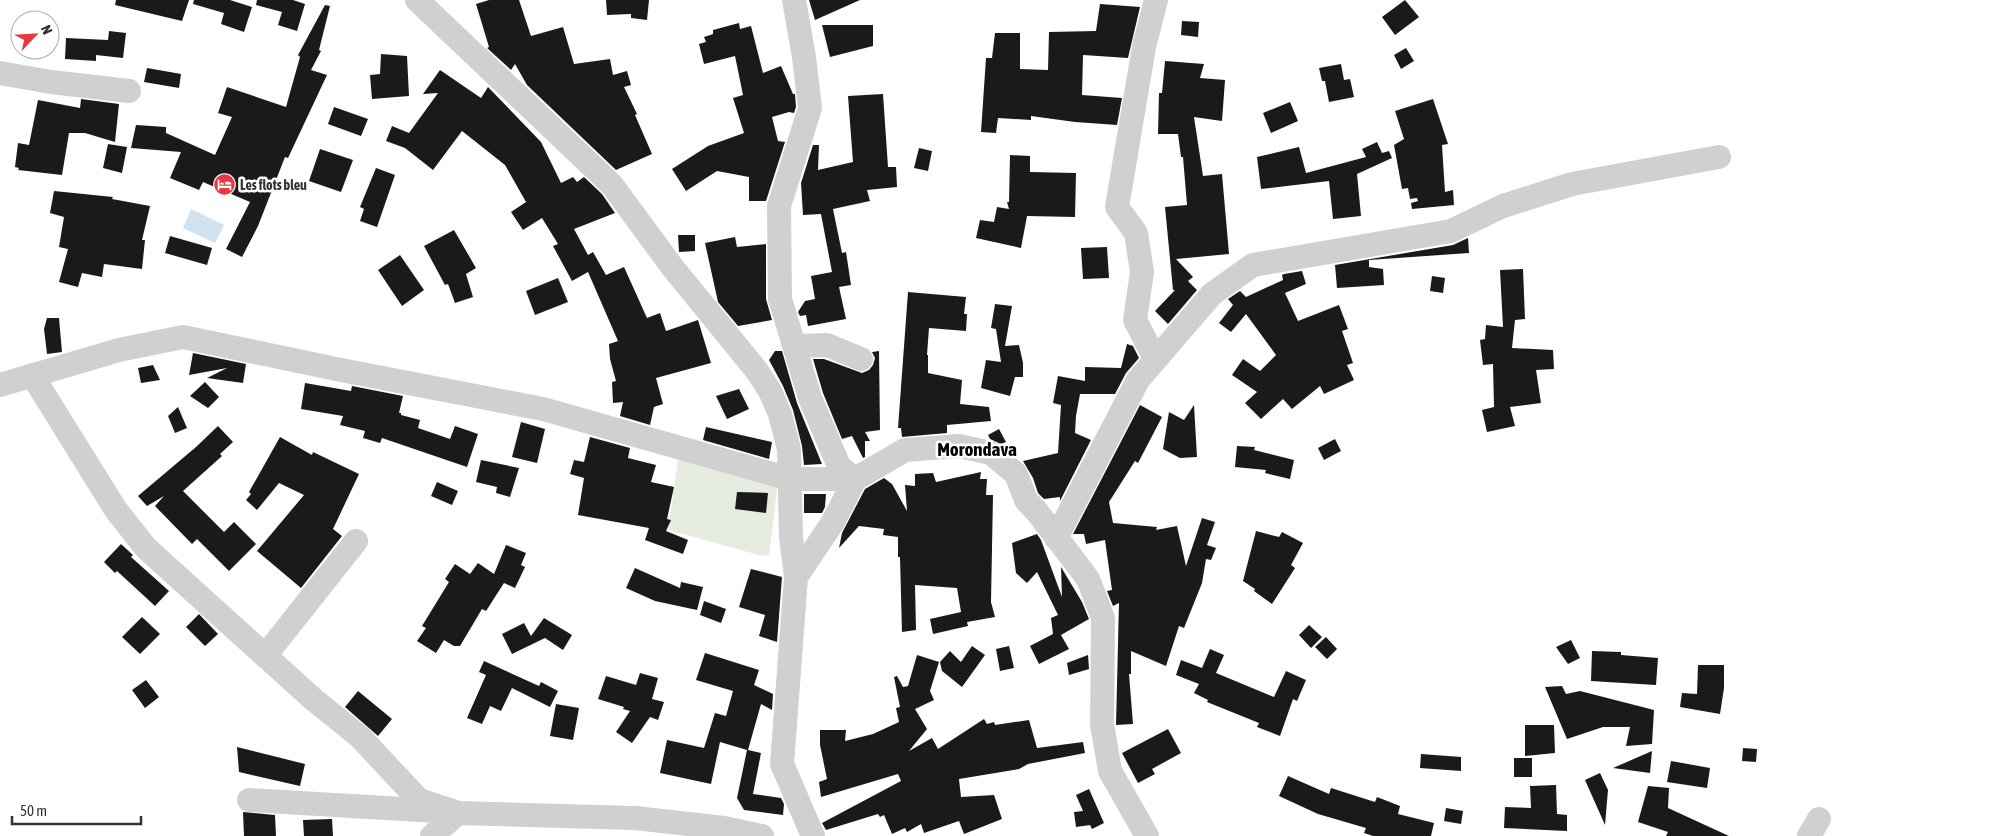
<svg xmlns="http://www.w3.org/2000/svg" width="2007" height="836" font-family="'Asap Condensed',sans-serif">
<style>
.green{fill:#e6ecdf}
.water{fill:#cfe2ee}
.building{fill:#1a1a1a}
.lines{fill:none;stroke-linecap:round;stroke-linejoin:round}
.minor{stroke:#d0d0d0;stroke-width:24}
.labels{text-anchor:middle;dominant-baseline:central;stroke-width:5;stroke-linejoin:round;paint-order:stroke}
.poi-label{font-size:14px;font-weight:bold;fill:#333;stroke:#fff;text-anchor:start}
.district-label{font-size:19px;font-weight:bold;fill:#000;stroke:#fff}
</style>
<rect width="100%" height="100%" fill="#fff"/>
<!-- green -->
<path class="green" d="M679,453L778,481L769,556L759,555L668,530Z"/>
<!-- water -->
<path class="water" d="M191,209L224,225L215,243L183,228Z"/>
<!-- building -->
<path class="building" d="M116,0H189L182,21L115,5Z
M194,0H230L252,7L244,32L221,24L224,13L193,4Z
M257,0H293L305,4L297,31L278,25L282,12L256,5Z
M489,0H519L531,36L563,27L574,64L610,59L613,75L627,71L631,85L624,87L637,114L635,115L652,154L616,170L527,85L515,64L511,70L487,48L489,47L476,4Z
M606,0H649L647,20L631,18V14L607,15Z
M809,0H860L815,20Z
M1405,0L1419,17L1395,35L1382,17Z
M1100,4L1140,7L1128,58L1083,55L1082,95L1122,98L1117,125L1075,122L1031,116V120L998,118L996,133L981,132L986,58H992L995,33H1020V69L1048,70L1049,32L1096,31Z
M325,5L330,6L319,50L321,51L311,70L327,75L288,158L285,157L258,226L242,257L226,249L250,202L203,182L199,190L170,178L181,152L131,148L136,125L166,127V133L215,155L232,117L218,113L227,87L286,107L300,57L298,55Z
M1182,21L1199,22L1198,37L1181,35Z
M739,23L740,29L751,26L763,73L781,66L793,94H795L796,107L794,113L789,112L772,117L778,141L785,142L766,201H749V177L717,171L686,191L672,169L708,146L744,133L733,98L743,95L735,56L704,64L699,44L706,42L704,37L713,34V30Z
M822,25H873V46L830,57Z
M109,31L126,33L123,58L96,55V61L65,59L66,38L108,40Z
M1406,48L1414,61L1401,69L1394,55Z
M381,54L407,56L409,96L372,99L370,75L380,74Z
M1165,61L1204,64L1200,78L1225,80L1222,121L1194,117L1203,176L1222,174L1229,254L1176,259L1193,277L1188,281L1197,290L1168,324L1155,311L1175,290H1173L1165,207L1187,205L1183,157H1181L1178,134H1158L1159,93H1162Z
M1341,64L1344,80L1350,79L1354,97L1329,102L1325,81H1322L1319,68Z
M147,68L181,74L179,88L144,82Z
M440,70L481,98L488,87L541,142L561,183L573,177L577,182L584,177L602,194L615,213L574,229L588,255L593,252L606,275L624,267L647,318L660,313L666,331L698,320L711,363L656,378L663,404L654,407L650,425L620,416L623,402L613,403L612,382L616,381L610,359L609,344L618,341L588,272L572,281L553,246L558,244L542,218L523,230L511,212L526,202L505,165L462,131L433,170L405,148L386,141L392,126L409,133L438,93L423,94Z
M883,94L888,167H896L897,187L867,190L870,201L833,209L842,253L846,252L851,285L839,287L846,319L808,326L806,315L800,316L798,312L805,301L815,299L811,276L832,272L821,214L803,215L801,183L813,145H819L818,170L853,162L848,96Z
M81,99L119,104L115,142L85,133H69L62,175L18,170L19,168L15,167L18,143L29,145L38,100L80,108Z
M1433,99L1448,144L1442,145L1445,192L1453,190L1454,205L1412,209L1411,203L1418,201L1417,198L1410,199L1408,188L1402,189L1394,145L1404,139L1395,111Z
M1290,102L1298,121L1271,133L1263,113Z
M334,107L368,119L361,136L328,124Z
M1377,142L1382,153L1389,151L1392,158L1357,174L1361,216L1333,219L1329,181L1261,189L1257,157L1299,147L1306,173L1366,157L1362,149Z
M108,144L127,147L122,173L103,168Z
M919,148L932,151L928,171L914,168Z
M320,149L353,160L341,192L309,181Z
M1010,155L1030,156V172L1076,173L1075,217L1027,216L1021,248L976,238L980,220L994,222L997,207L1009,209L1007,202H1009Z
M376,168L395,175L377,227L360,221L364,209L360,207Z
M54,191L113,197L112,199L150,206L142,240H145L142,269L104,264L102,277L82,273L78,287L59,282L68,249L59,247L64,217L50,213Z
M454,230L476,268L466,274L473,297L455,303L448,284L445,285L424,246Z
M678,235H695V251L679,252Z
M170,236L212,248L207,265L165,253Z
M735,237L737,247L766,244V299L772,320L738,326L718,302L705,243Z
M1468,238L1469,253L1369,260V267L1383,269L1384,285L1337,288L1335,265L1453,245Z
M1107,247L1109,278L1083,279L1081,248Z
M400,255L424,290L402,306L378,270Z
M1523,269L1525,319L1515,320L1512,348L1553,350L1554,369L1536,370L1541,403L1510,407L1515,426L1487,432L1482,410L1494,407L1493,364L1483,365L1480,340L1485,339L1486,325L1503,327L1500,270Z
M1302,271L1306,284L1285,293L1298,321L1339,305L1348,329L1342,331L1353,363L1347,365L1354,380L1324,394L1320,386L1292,409L1283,399L1261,419L1245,403L1257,392L1232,375L1243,359L1260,371L1276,355L1246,314L1231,332L1219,323L1233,305L1228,299L1240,291L1246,297L1283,280L1282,275L1284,274Z
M1432,276L1445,278L1443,293L1430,291Z
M558,278L568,302L535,315L526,291Z
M908,292L966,297L964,314H967L966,331L929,328L927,355H928V373L962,380L960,404L989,407L991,421L947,425V433L902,437L901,428H898Z
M995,304L1012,306L1005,346L1019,345L1023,363V377H1015L1010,396L981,388L986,360L1001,362L996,329L991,328Z
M47,318H59L62,352L47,354L44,329Z
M1127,344L1133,346L1139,358L1126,373L1115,394H1080L1076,416L1075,433L1091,440L1060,501V497L1044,499L1038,493L1033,478L1023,461L1058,453L1061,405L1053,403L1058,376L1085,381V367L1121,368Z
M775,351H782L797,403L822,464L804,465L802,446L793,410L783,386L769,360Z
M879,351L880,430L865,432L870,441H865V457L863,458L852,436L842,439L823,393L813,359H824L862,373L869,370L873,365L875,358L872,352Z
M193,353L246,364L243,383L207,378L227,368L189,375Z
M153,365L160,380L141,383L138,368Z
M205,382L219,397L208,408L190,396Z
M305,383L351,391L352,386L403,396L399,413H401V415L420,420L418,428L450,439L455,426L478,434L467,467L382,438L380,443L363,438L365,431L340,425L343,416L301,409Z
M739,389L749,409L727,419L716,396Z
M1140,405L1162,417L1138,463L1135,461L1109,502L1113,523L1157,527L1156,530L1177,526L1186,566L1202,518L1215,522L1207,545L1216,548L1211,560L1206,559L1202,583L1184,628L1179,626L1166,666L1131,651V674H1129L1133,724L1116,725L1119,603L1113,606L1107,591L1112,590L1105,540L1086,544L1084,534H1073Z
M1194,405L1197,457L1180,458L1163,449L1169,412L1184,420Z
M178,407L187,428L175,433L168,416Z
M521,422L545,429L537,463L512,457Z
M218,426L233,442L220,454L222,456L183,491L224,532L234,522L256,544L229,571L197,539L192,544L155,506L164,496L147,506L138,496L196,447Z
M706,427L772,442L769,459L703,440Z
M999,429L1006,442L1001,444L990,439L988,435Z
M280,437L312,455L313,452L359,474L333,529L342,536L301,588L257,551L304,495L279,483L257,510L246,500L251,494L249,492Z
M590,437L630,448L628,458L656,465L651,482L674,487L667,519L671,520L666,531L688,540L683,554L645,540L649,528L578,515L584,478L570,474L574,460L584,462Z
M1335,439L1341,451L1324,460L1318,448Z
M1237,446L1255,447L1254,450L1294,460L1290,479L1265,473L1266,470L1235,467Z
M481,460L519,468L510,497L496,493L497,487L476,482Z
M981,472L980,479H987L986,495H993L991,602L995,617L967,622L968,626L933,634L930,619L961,612L957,588L915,585L916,630L902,632L900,557H898V537L883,535L884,529L859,526L839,548L842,533L865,489L884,478L892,484L907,511L905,485L915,486V474L933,473L936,482Z
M437,482L458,491L452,505L431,496Z
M737,492L768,493L766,513L735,509Z
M804,494H826L825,507L822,513H804Z
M1256,531L1279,537L1282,532L1303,543L1291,565L1295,568L1272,604L1254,591L1255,589L1243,581Z
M1037,534L1041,540L1062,597L1061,567L1082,602L1089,619L1061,635L1069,649L1039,664L1030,646L1053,634L1051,618L1058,615L1037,572L1027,583L1016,573L1012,543Z
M121,544L133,555L131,557L169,591L155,606L117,571L115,573L104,562Z
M506,545L526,553L521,565L525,567L515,588L504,583L486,611L482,609L460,646H454L444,640L436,653L417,641L426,628L422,626L449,582L445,579L455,564L470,574L478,563L494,574Z
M635,568L680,588L681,582L703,587L697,610L655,601L626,588Z
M751,569L782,577L777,642L759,636L765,615L739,607Z
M704,601L726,609L721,623L700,615Z
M199,614L218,634L205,646L186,627Z
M142,617L160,634L140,654L122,637Z
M544,618L572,635L563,650L545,638L512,654L502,634L524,623L531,636Z
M1309,625L1322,637L1311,648L1299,635Z
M1326,637L1337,649L1327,659L1315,647Z
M1571,640L1580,658L1568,664L1556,647Z
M972,646L985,655L962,687L942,671L940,662L950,651L961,662Z
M1009,646L1014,668L1000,671L996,649Z
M1210,649L1224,655L1216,673L1274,697L1286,671L1306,680L1297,701L1293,699L1280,736L1257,727L1259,723L1207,702L1208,700L1194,693L1199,684L1176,675L1181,660L1202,668Z
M1592,651L1621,652V655L1658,658L1656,685L1591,681Z
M705,653L759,670L754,685L773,694L772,710L761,704L748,750L761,753L753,794L781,798L784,804L783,815L744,810L737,798L747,750L720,742L711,784L660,773L667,740L704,748L715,713L726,716L733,691L696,680Z
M917,655L939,662L930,691L934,700L915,709L927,729L909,751L932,738L938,749L984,719L987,724L994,722L995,725L1029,720L1037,748L1083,742L1085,753L1028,764L1019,769L959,779L961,797L994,795L1002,819L964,834L959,821L924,833L921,824L907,832L905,828L892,834L884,815L880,817L878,814L826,830L822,823L901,781L898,774L821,797L819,782L827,779L820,745V730H846L845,741L873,734L899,722L896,708L900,707L894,677L897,676L903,687L908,686Z
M1088,655L1089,669L1069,675L1067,663Z
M484,661L539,686L541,682L558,691L550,707L512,688L501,711L490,706L482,724L467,718L486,675L479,672Z
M1698,665H1724V688L1720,714L1680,707L1682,693L1697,694Z
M640,673L658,678L652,699L664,702L658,720L650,717L632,743L616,732L630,711L623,709L624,707L598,699L606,676L636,685Z
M146,680L159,697L145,708L132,690Z
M1562,686L1566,694L1580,691L1654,710L1652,744L1626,746L1630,727H1603L1567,739L1545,687Z
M358,691L392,719L378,736L345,707Z
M556,704L579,708L573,740L550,736Z
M1525,725H1554L1555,753L1525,756Z
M1168,729L1181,753L1152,769L1155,774L1138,783L1122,753Z
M237,747L305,764L300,786L239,772Z
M1743,748L1757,749L1756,762L1742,761Z
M1652,751L1650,773L1613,768Z
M1421,754L1461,757V771L1420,768Z
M1514,758H1532V777H1514Z
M1671,761L1710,768L1707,788L1667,782Z
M1600,773L1608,790L1605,825L1585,780Z
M1288,776L1329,794L1331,788L1375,802L1377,797L1400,806L1398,814L1434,823L1431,836H1373L1364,833L1366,828L1318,814L1279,796Z
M1556,785L1557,814L1567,815V831L1504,828L1505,807L1531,808L1530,786Z
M1648,786L1669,788L1668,808L1729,836H1666L1668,832L1638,822Z
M1089,789L1104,823L1092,829L1090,825L1076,827L1074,812L1083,811L1076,795Z
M1446,808L1463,811L1461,824L1444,821Z
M243,812L275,815L276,836H244Z
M332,819L333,836H304L303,820Z"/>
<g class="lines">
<!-- minor -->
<path class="minor" d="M417,0L612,185L673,268L757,371L770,391L780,414L789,449L791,537L796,577L782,764L813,836
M794,0L804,57L810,108L779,206L780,299L810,398L839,466L855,479
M0,73L51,82L129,91
M795,346L827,345L861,359
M1155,359L1135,320L1142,272L1136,233L1117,207L1144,47L1156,0
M32,375L116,510L146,548L313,699L360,737L419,800L458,813L635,818L724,828L762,836
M0,385L119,350L183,337L341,370L543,409L790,479H855L905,450L959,446L991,453L1016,474L1026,500L1038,513L1088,579L1103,618L1102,724L1110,771L1147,836
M1056,538L1138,380L1212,294L1253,265L1451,231L1503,206L1572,184L1719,157
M796,577L833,522L855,479
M265,656L356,541
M249,800L436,811
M432,836L458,813
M1809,836L1819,819"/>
</g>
<!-- icons -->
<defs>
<symbol id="hotel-disc" viewBox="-11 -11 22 22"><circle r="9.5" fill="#e63946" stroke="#fff"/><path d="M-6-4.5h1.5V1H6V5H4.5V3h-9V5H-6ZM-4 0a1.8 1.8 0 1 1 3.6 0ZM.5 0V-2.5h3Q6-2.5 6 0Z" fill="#fff"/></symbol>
</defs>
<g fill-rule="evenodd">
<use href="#hotel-disc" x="212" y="172" width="25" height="25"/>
</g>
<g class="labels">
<!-- poi labels -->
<g class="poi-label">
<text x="240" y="185">Les flots bleu</text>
</g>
<!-- district labels -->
<g class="district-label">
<text x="977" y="449">Morondava</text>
</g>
</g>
<!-- north arrow -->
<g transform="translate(35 35) rotate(65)"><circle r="24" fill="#ffffff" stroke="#adadad"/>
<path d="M0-4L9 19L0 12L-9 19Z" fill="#e63946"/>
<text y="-8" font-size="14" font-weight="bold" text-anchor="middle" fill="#333333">N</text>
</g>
<!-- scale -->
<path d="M12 816v8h129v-8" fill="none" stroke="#333333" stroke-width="2.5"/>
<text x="20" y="816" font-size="15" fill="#333333" stroke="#ffffff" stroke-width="4" paint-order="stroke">50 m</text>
</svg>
